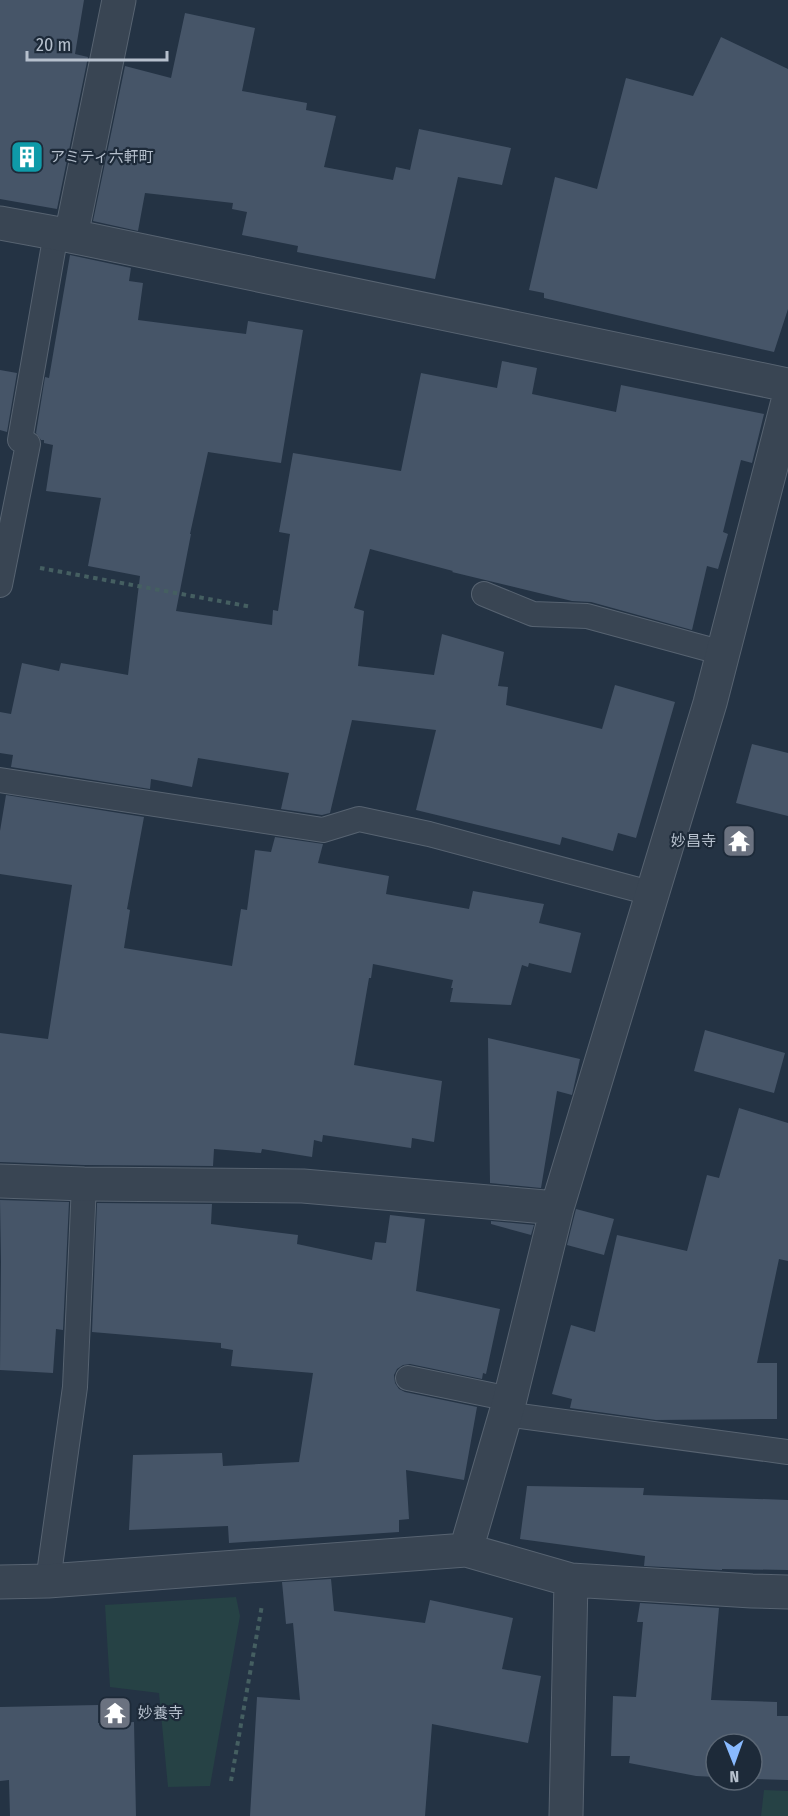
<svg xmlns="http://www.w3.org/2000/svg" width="788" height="1816" font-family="'Fira Sans Condensed','Noto Sans JP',sans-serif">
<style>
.green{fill:#264245}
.building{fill:#465568}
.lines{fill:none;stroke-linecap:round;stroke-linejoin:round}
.service-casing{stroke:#576371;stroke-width:26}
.minor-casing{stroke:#576371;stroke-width:35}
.path{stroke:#455f61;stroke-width:4;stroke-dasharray:4.5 4.5;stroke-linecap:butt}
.service{stroke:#394553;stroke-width:24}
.minor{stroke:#394553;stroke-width:33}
.labels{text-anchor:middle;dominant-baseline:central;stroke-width:4.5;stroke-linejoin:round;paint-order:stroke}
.poi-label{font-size:15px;fill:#b6c0cd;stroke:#1d2a39;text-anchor:start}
</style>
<rect width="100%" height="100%" fill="#243344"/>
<!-- green -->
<path class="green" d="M236,1597L240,1616L210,1786L168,1787L159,1693L110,1687L105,1605Z
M764,1790L788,1791V1816H761Z"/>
<!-- building -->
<path class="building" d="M0,0H84L75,54L88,57L57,209L0,199Z
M185,13L255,28L242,91L307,103L306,110L336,116L324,167L393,180L396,167L410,170L419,129L511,148L502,185L458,177L435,279L297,252L298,246L242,235L247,212L232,209L233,203L145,193L138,231L93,221L125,66L171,78Z
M721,37L788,69V309L774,352L544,298V293L529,290L555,177L597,189L626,78L693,96Z
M70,255L131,268L129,281L143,283L138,320L246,334L248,321L303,330L281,463L208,452L190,534H191L176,611L272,625L273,610L278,611L290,534L279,532L293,453L401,471L421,373L497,388L502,361L537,368L532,394L616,412L621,385L764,414L752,463L741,460L723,532L728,534L718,569L707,566L692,630L591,602L572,601L452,572L453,571L370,549L354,608L364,611L358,666L434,675L442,634L504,652L498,686L508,687L506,705L602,729L615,685L675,702L636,838L618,833L613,851L562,837L560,845L416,810L436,730L352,720L330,813L322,815L281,809L289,773L198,758L192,787L151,779L150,789L11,767L13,755L0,753V712L11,714L22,663L59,671L61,663L128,675L140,576L88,566L101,498L46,491L53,445L44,443V440H41L36,433L45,377L49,378Z
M0,370L17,373L7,432L0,430Z
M752,744L788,753V816L736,803Z
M6,795L144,817L127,909L130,910L124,948L232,966L241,909L247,910L255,850L271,852L275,837L323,844L318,863L389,876L386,894L469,909L473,891L544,904L539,923L581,933L571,973L529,963L528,967L522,965L511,1005L450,1002L453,988H451L453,980L373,964L371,978H369L354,1065L442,1081L434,1142L412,1138L411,1148L323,1135L322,1142L314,1140L312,1157L262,1149L261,1153L214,1149L213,1166L84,1165L0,1162V1033L48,1039L72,885L0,874V831Z
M705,1030L785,1053L774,1093L694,1071Z
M488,1038L580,1059L572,1095L557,1091L541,1188L490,1183Z
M739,1108L788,1123V1261L779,1259L757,1363H777V1419L656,1420L570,1408L572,1399L552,1394L571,1325L595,1332L617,1235L687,1251L707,1175L719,1178Z
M0,1200L69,1202L63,1330L56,1329L53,1373L0,1370L1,1262Z
M97,1203L212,1204L211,1224L298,1235L297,1244L372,1260L375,1242L386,1243L390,1215L425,1219L416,1291L500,1309L486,1374L483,1373L482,1379L410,1364L403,1365L397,1369L394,1375L395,1383L399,1389L405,1392L477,1407L464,1480L406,1470L409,1519L399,1520V1532L229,1543L228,1526L129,1530L133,1455L222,1453L223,1466L299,1462L313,1373L231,1366L233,1350L221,1348V1343L92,1332Z
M576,1209L614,1219L604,1255L567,1245Z
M491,1221L534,1225L531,1235L491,1224Z
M527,1486L644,1488L643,1495L788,1500V1570L722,1569V1570L644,1566L645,1556L520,1539Z
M331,1579L334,1611L425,1623L430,1600L513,1618L502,1669L541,1676L528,1743L432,1724L425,1816H250L257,1697L300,1700L293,1623L286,1624L282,1582Z
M640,1603L719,1608L711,1700L777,1702V1716H788V1780L752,1779V1744H716V1777L696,1776L629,1763L630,1756H611L613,1696L636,1697L643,1622H637Z
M98,1705V1723L134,1722L136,1816H10L9,1780L0,1781V1707Z"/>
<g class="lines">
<defs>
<path id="service" d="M0,585L28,444L20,440L56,233
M484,594L533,614L587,616L723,653
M0,780L323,830L359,819L429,834L654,894
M408,1378L510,1399
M506,1414L788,1452
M48,1581L75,1387L84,1184"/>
<path id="minor" d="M0,223L71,236L788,385
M71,236L119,0
M0,1181L84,1184L303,1186L557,1208
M466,1550L510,1399L557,1208L710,703L788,401
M0,1582L48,1581L466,1550L571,1580L752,1591L788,1592
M566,1816L571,1580"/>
</defs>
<!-- service casing -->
<use href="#service" class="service-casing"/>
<!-- minor casing -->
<use href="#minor" class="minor-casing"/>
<!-- path -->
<path class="path" d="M40,568L252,607
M231,1781L262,1605"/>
<!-- service -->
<use href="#service" class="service"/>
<!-- minor -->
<use href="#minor" class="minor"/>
</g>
<!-- icons -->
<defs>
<symbol id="building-square" viewBox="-11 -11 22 22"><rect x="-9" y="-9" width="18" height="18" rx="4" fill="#0f9aa8" stroke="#1d2a39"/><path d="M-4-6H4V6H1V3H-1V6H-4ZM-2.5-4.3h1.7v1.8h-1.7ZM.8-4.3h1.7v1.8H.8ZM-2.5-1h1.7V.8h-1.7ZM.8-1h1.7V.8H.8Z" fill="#fff"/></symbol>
<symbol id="temple-square" viewBox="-11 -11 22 22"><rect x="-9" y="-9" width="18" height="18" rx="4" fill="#6b7280" stroke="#1d2a39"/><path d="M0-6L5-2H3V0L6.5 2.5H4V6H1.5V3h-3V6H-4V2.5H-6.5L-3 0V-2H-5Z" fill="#fff"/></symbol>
</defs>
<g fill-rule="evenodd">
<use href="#building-square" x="8" y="138" width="38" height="38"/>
<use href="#temple-square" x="720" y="822" width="38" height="38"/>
<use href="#temple-square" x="96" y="1694" width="38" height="38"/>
</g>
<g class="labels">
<!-- poi labels -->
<g class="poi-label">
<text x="50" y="157">アミティ六軒町</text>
<text x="716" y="841" text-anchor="end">妙昌寺</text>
<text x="138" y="1713">妙養寺</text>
</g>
</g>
<!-- north arrow -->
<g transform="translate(734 1762) rotate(179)"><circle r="28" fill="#1d2a39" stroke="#5a6674" stroke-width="1.5"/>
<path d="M0-4.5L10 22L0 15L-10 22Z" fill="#89baff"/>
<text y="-9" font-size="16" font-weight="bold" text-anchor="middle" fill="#b6c0cd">N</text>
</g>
<!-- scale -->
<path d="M27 51v9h140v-9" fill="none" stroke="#b6c0cd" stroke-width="3"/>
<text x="36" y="51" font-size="18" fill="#b6c0cd" stroke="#1d2a39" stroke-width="4.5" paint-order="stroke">20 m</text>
</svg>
